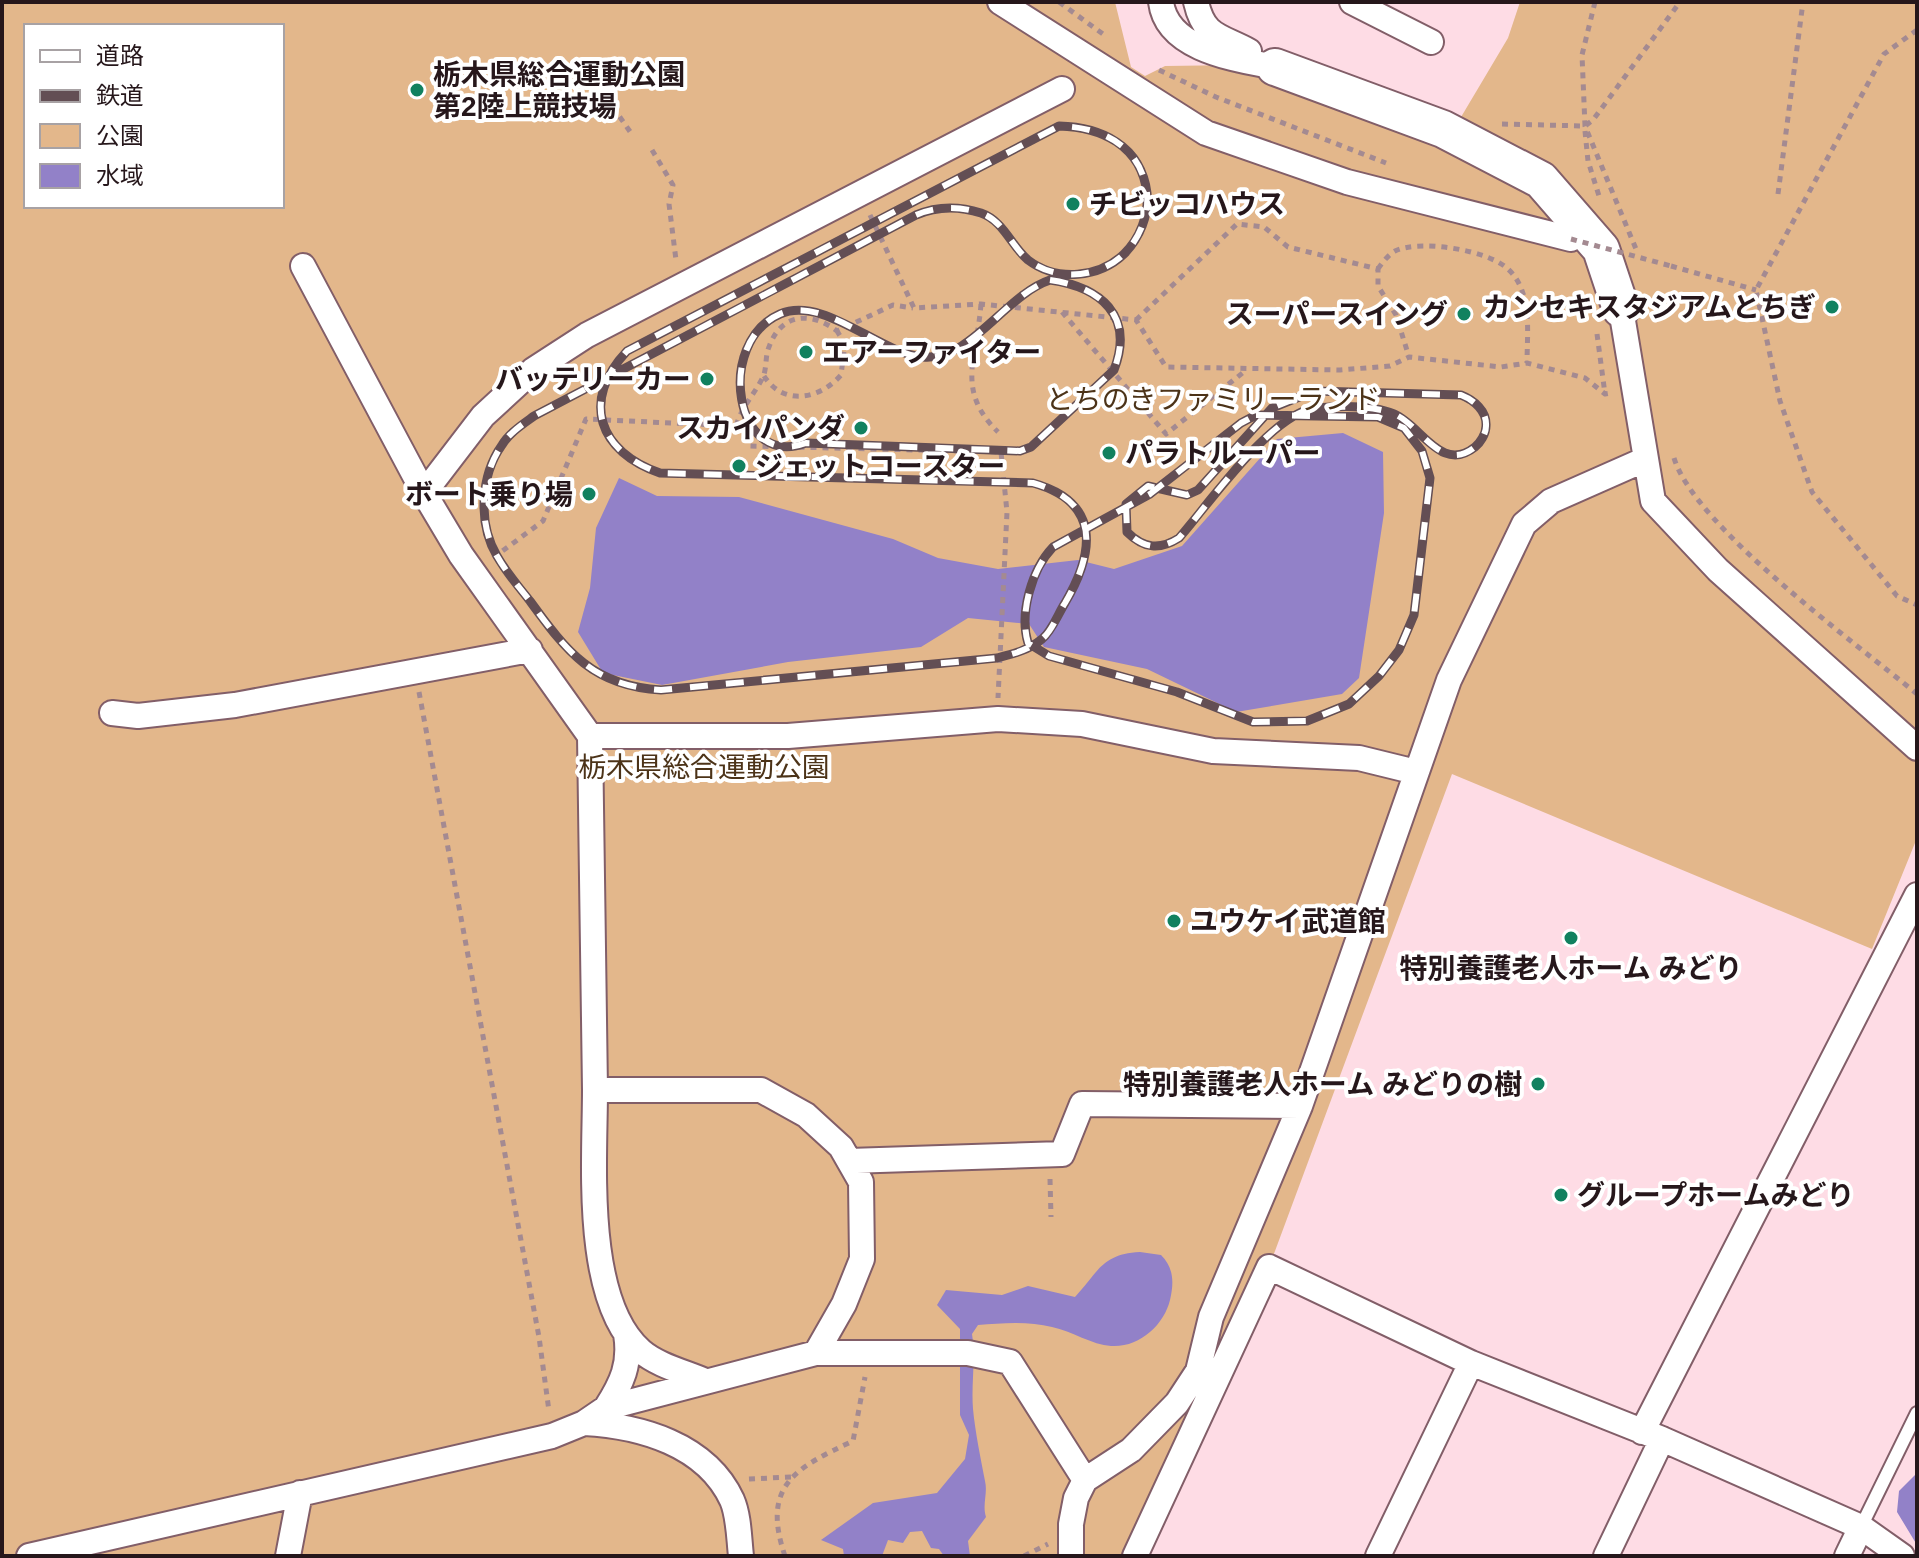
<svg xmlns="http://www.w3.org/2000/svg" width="1919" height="1558" font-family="Arial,'Noto Sans JP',sans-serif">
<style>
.green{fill:#e3b78b;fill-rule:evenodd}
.water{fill:#9281c8}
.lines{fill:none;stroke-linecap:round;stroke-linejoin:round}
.lane-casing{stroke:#825e68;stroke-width:16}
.street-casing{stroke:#825e68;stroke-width:28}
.secondary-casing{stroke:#825e68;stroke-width:40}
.path{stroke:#a48a91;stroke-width:5;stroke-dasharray:6 6;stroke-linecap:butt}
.lane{stroke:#fff;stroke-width:12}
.street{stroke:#fff;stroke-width:24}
.secondary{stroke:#fff;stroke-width:36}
.rail-casing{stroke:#634e54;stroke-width:9}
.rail{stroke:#fff;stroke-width:6;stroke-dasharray:18;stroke-linecap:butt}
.path-bridge{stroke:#a48a91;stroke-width:5;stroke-dasharray:6 6;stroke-linecap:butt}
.poi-dot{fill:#11815f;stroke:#fff;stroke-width:3}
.labels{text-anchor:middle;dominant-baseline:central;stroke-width:8;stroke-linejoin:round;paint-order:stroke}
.poi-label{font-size:28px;font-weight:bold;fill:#26171b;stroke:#fff;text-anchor:start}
.park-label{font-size:28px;fill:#4c3318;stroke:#fff}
</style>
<rect width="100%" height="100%" fill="#fedce5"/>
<!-- green -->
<path class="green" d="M2,2H1115L1131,67L1145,76L1165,66L1239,65L1445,144L1508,38L1520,2H1917V838L1872,949L1452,774L1265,1278L1135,1556H2ZM26,26H282V206H26Z"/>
<!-- water -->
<path class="water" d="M1343,433L1383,452L1384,513L1359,678L1342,694L1236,712L1147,669L1044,647L1029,624L968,618L921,647L788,662L662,685L603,673L578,632L590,588L596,528L619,478L657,496L739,497L893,539L938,558L998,569L1078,560L1114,569L1182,546L1277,439Z
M1140,1252L1161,1255C1174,1268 1174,1283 1170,1300C1164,1325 1139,1348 1111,1346C1092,1345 1072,1331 1052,1327C1029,1321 1002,1323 978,1325L972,1334C976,1359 971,1384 973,1409C975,1431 981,1460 985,1481C988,1493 982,1505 986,1517L968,1541L970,1556H944L939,1549L931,1548L922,1531L910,1532L903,1543L888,1540L882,1556H844L843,1549L821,1540L873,1503L937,1493L965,1459L969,1435L960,1415V1329L937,1305L946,1290L1002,1295L1028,1286L1075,1297C1099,1271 1102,1254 1140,1252Z
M1917,1473V1545L1897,1512L1899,1491Z"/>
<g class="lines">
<defs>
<path id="lane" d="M1861,1527L1917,1413"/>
<path id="street" d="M1000,2L1206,133L1347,182L1571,239
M1161,2C1167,50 1235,59 1275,67
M1196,2C1204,37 1219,35 1249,51
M1352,2L1431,42
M303,266L424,493L461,555L590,736L595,1090H761L806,1115L841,1147L861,1182L862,1259L844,1304L816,1353
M1621,309L1653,501L1718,570L1917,748
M424,493L483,416L533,370L587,335L1062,89
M112,713L138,716L235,705L530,650
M590,736H788L998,719L1082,724L1213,751L1359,758L1416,772
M595,1090C595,1161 583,1300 641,1351C657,1365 684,1372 703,1380
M849,1161L1062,1154L1082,1104L1300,1106
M606,1408C622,1383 631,1364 626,1334
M584,1423C640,1426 706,1444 732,1500C739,1516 739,1539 741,1556
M1642,1432L1917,895
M29,1556L552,1436L584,1423L606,1408L816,1353H968L1010,1362L1085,1480
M288,1556L300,1493
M1071,1556V1524L1076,1498L1085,1480L1131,1450L1177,1403L1198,1371L1211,1317L1300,1106L1449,680L1524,524L1551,501L1646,459
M1135,1556L1269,1267L1471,1363L1662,1439L1861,1527L1902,1556
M1378,1556L1471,1363
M1606,1556L1662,1439
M1847,1556L1861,1527"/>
<path id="secondary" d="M1275,67L1443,129L1541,180L1601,249L1621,309"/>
</defs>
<!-- lane casing -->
<use href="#lane" class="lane-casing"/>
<!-- street casing -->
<use href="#street" class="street-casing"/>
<!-- secondary casing -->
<use href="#secondary" class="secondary-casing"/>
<!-- path -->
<path class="path" d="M1059,2L1107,37
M1595,2L1582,55L1585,126L1636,249
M1917,30L1884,54L1756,290L1780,401L1812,492L1897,596L1917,605
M1159,70L1216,97L1386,163
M606,97L631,133
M1502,124L1585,126L1593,120L1680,2
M1585,131L1588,161L1600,199
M652,150L673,185L669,204L676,260
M1778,194L1803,2
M870,215L914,308L981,304L1136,320L1166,367L1340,370L1390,366L1409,357L1501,367L1527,363L1585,378L1605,394L1611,393
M1671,266L1756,290
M1378,269C1382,263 1389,254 1395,251C1420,239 1488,250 1508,269C1533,292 1527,333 1527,363
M981,304C977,358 955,390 998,432
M1062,312L1166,434L1245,371
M1136,320L1237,224L1264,227L1288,247L1378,269V286L1396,315L1409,357
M1597,334L1605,394
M764,376C784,407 820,399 841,375L845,344L837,331
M736,426C742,406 754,395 763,377C767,368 765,356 769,347C781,313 811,311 837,331L893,305L913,308
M1674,458C1695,527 1857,644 1917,694
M493,558L543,521L586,419L736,426L750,446L1001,452L1007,512L998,698
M419,692L539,1337L549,1411
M1050,1179L1051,1217
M749,1479L791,1477
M785,1556C761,1486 795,1468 853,1441L865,1377
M1024,1556L1048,1544"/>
<!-- lane -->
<use href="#lane" class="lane"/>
<!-- street -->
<use href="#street" class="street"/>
<!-- secondary -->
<use href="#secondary" class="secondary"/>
<defs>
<path id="rail" d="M916,215C937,206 959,206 981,213C1004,221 1011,246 1028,260C1057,282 1099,278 1124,254C1140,238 1149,215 1147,193C1141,145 1101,127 1059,126L627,351C580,401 599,452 660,473L1033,483C1101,502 1095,552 1065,603C1058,614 1052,631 1042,639C1029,650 1013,654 997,658L661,690C593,686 567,652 530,601C519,587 506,572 497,556C478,524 480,476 502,445C509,433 523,424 534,416L916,215
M1050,280C1100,287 1135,315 1114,370L1031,447L1020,451L806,443C734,470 715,342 780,314C824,295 880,354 923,357C971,361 1005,295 1050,280Z
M1314,391L1461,395C1474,400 1487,411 1486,426C1486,434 1480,443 1475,447C1441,474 1421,425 1394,414C1373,405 1337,406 1315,408C1272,413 1208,505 1179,538C1160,550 1144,549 1127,532L1126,504L1148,486L1187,495L1198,490L1272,408Z
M1256,415L1378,417L1404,428L1422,451L1430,478L1414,615L1399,650L1379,676L1349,704L1307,721L1253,722L1177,692L1049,656L1028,643C1019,613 1032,569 1053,547L1150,494L1241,423Z"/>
</defs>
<!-- rail casing -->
<use href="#rail" class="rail-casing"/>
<!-- rail -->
<use href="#rail" class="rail"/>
<!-- path-bridge -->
<path class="path-bridge" d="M1571,239L1671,266"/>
</g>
<!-- markers -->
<g class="poi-dot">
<circle cx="417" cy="90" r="8"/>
<circle cx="1073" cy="204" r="8"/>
<circle cx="1832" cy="307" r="8"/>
<circle cx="1464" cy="314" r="8"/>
<circle cx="806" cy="352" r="8"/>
<circle cx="707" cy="379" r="8"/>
<circle cx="861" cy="428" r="8"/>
<circle cx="1109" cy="453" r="8"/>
<circle cx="739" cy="466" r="8"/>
<circle cx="589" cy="494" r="8"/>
<circle cx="1174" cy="921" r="8"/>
<circle cx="1571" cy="938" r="8"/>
<circle cx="1538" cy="1084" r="8"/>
<circle cx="1561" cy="1195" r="8"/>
</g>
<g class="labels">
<!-- poi labels -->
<g class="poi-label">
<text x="433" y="74">栃木県総合運動公園<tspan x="433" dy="32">第2陸上競技場</tspan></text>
<text x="1089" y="204">チビッコハウス</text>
<text x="1816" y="307" text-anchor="end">カンセキスタジアムとちぎ</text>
<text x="1448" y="314" text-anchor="end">スーパースイング</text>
<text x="822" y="352">エアーファイター</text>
<text x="691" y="379" text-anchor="end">バッテリーカー</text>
<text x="845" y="428" text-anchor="end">スカイパンダ</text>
<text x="1125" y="453">パラトルーパー</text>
<text x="755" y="466">ジェットコースター</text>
<text x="573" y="494" text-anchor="end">ボート乗り場</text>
<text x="1190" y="921">ユウケイ武道館</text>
<text x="1571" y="968" text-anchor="middle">特別養護老人ホーム みどり</text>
<text x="1522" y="1084" text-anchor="end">特別養護老人ホーム みどりの樹</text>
<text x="1577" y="1195">グループホームみどり</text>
</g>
<!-- park labels -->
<g class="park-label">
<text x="1213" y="399">とちのきファミリーランド</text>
<text x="704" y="767">栃木県総合運動公園</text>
</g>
</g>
<!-- border -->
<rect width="1919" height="1558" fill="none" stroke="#26171b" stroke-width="8"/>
<!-- legend -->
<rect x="24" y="24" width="260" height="184" fill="#ffffff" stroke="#a8a2a4" stroke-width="2"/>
<rect x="40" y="50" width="40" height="12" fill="#ffffff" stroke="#a8a2a4" stroke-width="2"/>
<text x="96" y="64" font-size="24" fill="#26171b">道路</text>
<rect x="40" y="90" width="40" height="12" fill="#634e54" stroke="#a8a2a4" stroke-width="2"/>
<text x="96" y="104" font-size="24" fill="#26171b">鉄道</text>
<rect x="40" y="124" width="40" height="24" fill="#e3b78b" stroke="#a8a2a4" stroke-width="2"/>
<text x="96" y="144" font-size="24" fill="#26171b">公園</text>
<rect x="40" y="164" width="40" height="24" fill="#9281c8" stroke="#a8a2a4" stroke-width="2"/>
<text x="96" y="184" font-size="24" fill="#26171b">水域</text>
</svg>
